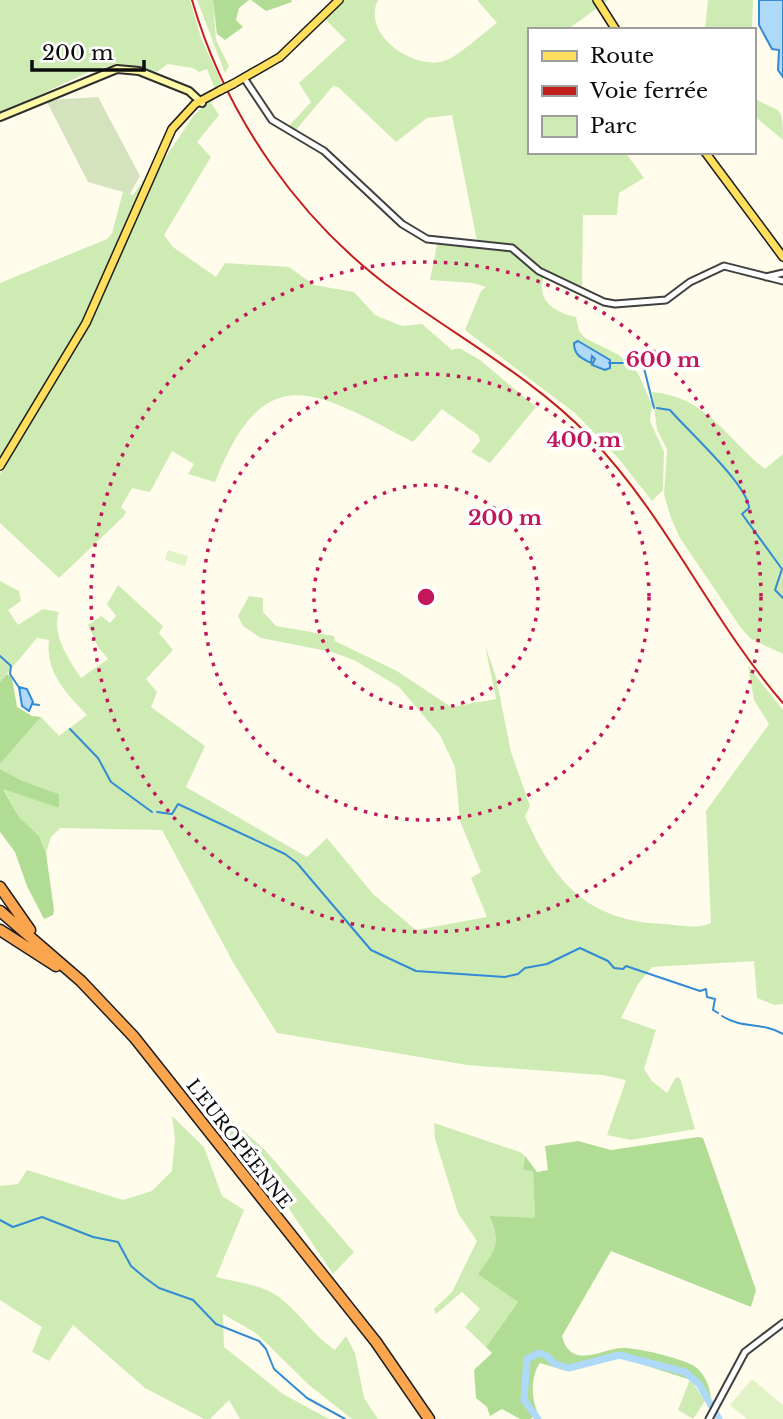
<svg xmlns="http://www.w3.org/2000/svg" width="783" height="1419" font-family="'Libre Baskerville',serif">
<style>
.green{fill:#ceebb4}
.forest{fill:#b0dd93}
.cemetery{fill:#d4e2bd}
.pitch{fill:#e1f2c6}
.water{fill:#aed9f9;stroke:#328bd4;stroke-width:2}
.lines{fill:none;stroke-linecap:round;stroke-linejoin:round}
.stream{stroke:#328bd4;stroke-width:2}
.river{stroke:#aed9f9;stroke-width:7}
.tertiary-casing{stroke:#404040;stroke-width:9}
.secondary-casing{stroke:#2f2f2f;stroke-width:10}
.primary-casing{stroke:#1e1e1e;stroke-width:10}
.motorway-casing{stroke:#1e1e1e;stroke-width:13}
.tertiary{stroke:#fff;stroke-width:5}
.secondary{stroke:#fffaa7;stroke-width:6}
.primary{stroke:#ffdf5c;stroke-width:7}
.motorway{stroke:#fba64e;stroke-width:10}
.rail{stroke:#c31e1e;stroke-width:2}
.primary-bridge-casing{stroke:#1e1e1e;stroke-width:10;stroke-linecap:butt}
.primary-bridge{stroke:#ffdf5c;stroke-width:7}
.ring{fill:none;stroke:#c2185b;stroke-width:3.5;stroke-dasharray:3.5 7}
.labels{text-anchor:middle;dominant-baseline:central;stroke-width:7;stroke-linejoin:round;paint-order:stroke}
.street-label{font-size:18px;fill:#0d0d0d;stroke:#fff}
.centre{fill:#c2185b;stroke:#fff;stroke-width:3.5}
.ring-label{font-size:21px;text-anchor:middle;font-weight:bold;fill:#c2185b;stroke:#fff;stroke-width:7;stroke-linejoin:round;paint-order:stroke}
</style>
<rect width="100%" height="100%" fill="#fffcec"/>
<!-- green -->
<path class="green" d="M0,0H190L201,38L223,86L215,89L207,69L199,72L193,68L168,64L157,72L117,64L89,72L0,113Z
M197,0H213L216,40L229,66L225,73Z
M344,0H378C361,35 414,70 444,61C458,57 483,33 497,23L477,0H608L567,30H529V152H625L644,178L619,193L617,215H583L582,286L578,290L544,276C535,301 556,313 576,317L579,331L585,338L619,355L638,373L652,405L650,421L664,452L663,490L652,501L619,459L575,413L465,330L481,291L486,287L473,283L430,280L437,244L478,246L452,115L427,118L396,142L338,87L333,86L295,131L287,128L311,102L299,83L346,40L325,19Z
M708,0H753L752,30H705Z
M753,97C779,115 783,100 783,140L753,115Z
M210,101L219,115L197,142L211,157L164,235L173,247L216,277L225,263L289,267L314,285L354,292L375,315L402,326L422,324L452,350L459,348L480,360L536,407L490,463L471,452L480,441L478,435L442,409L413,442C315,391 265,355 215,482L188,474L194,464L172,451L150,492L132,488L121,507L126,512L123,517L59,578L0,523V474L95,313L159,162L165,158L194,115Z
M148,174L84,322L0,462V283L107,239L112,233L123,192L133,195Z
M652,392C708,397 724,437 765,469L783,454V654L751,639L741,628L680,538L671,518L664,495L667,449L657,430Z
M0,581L19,591L21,601L8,610L18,625L43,609L59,612C51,635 69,659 81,678L108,659L98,647L88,625L101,616L110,623L116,616L107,604L118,585L163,626L159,633L173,650L146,679L157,692L151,707L205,746L186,787L307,857L327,838L373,894L416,930L487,917L471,878L481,872L460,821L455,767L440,735L399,687L354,660L332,652L261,638L243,626L238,616L249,596L263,598V612L276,626L334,636L335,641L397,671L451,707L496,699L485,645L496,677L511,752L530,806L525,816C554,883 588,921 664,924C681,925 696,930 711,923L706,811L769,724L754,700L748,666L783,710V1004L775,1005L757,998L754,961L652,967L638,984L621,1018L656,1030L644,1069L652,1081L667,1093L676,1077L680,1078L695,1129L631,1140L607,1135L626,1080L602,1075L467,1065L277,1033L234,964L162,830L60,828L51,837L46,853L39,836L19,817L3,788L59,808V794L23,781L0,769V764L41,717L59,736L87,715C66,693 45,672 49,640L37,638L0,682Z
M194,1086L265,1150L354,1252L333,1274L267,1176L208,1117L192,1092Z
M172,1116L204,1147L222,1196L244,1210L216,1277C236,1282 261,1284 279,1297C300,1313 313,1336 335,1350L346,1336L355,1353L364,1398L378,1419H352L309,1385L256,1333L223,1314L224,1347L283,1394L329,1419H240L229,1400L210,1419H204L145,1388L73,1325L49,1361L32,1352L42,1327L0,1300V1186L18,1184L27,1170L123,1200L152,1191L172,1171L175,1138Z
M434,1123L520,1152L525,1156L523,1170H533L535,1218L489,1217C502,1243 495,1251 479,1274L518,1302L486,1347L465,1327L480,1309L462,1292L436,1314L434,1309L452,1292L477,1241L458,1213L435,1139Z
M690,1379L705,1401L693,1419L678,1410Z"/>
<!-- forest -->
<path class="forest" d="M213,0H249L239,8L236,20L243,27L225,40L217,34Z
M251,0H291L292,2L266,11Z
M7,674L12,678L17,707L32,716L41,717L0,764V682Z
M0,769L23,781L59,794V808L3,789L19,817L39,836L46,853L54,910L53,915L44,919L27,886L15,852L0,832Z
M698,1137L703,1138L756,1290L751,1307L611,1251L562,1336C564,1345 569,1353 578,1355C592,1358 607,1349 621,1348C636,1347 681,1358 694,1366C707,1374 714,1396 710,1410L694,1381L622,1358L567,1371L540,1363C531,1375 531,1397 537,1411L531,1419H520L502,1409L490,1416L487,1407L476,1398L474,1370L492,1353L486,1347L518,1302L478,1274C495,1251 502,1243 489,1216L535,1218L533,1171L523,1170L525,1156L537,1172L548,1170L545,1146L578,1141L611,1150Z"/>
<!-- cemetery -->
<path class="cemetery" d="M98,97L140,176L130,194L88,182L46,100Z"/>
<!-- pitch -->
<path class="pitch" d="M168,550L188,556L185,566L165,560Z
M752,1379L783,1405V1419H747L730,1405Z"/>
<!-- water -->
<path class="water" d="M759,0H783V77L778,70L779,50L772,49L759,25Z
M578,341L610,360V368L605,370L592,365L595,359L592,356L591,363C582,358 574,356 574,343Z
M19,687L27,689L33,702L29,711L22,706Z"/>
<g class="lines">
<!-- stream -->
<path class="stream" d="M609,363H639
M644,368L654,408
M657,408L670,410C687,430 748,485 749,508L742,514L782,569L775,590L783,598
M0,656L11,666L10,674L20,689
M32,704L39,705
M70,729L98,758L111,782L152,812
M157,812L172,814L178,804L285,854L297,863L371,950L416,971L505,977L518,974L525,968L547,964L580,948L608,961L614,968L623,969L626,966L700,991L706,989L707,997L715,999L713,1010L718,1013
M722,1016C742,1029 763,1022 783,1034
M0,1220L13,1227L42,1217L93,1237L118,1242L131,1266L144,1277L159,1288L193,1300L216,1324L259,1341L266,1349L274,1369L307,1398L345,1419"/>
<!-- river -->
<path class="river" d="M538,1419L524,1400L527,1359L539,1353L547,1356L555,1364L569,1368L619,1355L685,1372L699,1384L719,1419"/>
<defs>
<path id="tertiary" d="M244,78L272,120L324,151L402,224L427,239L512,248L539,271L604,302L615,304L666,300L690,282L724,266L783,281
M766,277L783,273
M709,1419L745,1352L783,1323"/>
<path id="secondary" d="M0,117L117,69L139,71L189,91L202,103"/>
<path id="primary" d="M597,0L616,30
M233,84L280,57L339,0
M705,152L783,257
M0,466L86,323L172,129L195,104L221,90"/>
<path id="motorway" d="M0,887L30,930
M0,911L81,981L134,1037L376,1342L429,1419
M0,930L56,966"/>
</defs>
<!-- tertiary casing -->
<use href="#tertiary" class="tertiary-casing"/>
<!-- secondary casing -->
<use href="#secondary" class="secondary-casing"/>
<!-- primary casing -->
<use href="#primary" class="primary-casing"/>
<!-- motorway casing -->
<use href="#motorway" class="motorway-casing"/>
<!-- tertiary -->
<use href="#tertiary" class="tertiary"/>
<!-- secondary -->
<use href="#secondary" class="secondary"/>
<!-- primary -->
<use href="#primary" class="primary"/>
<!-- motorway -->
<use href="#motorway" class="motorway"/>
<!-- rail -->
<path class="rail" d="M192,0C226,117 300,223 399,294C464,341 534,379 590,437C667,517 711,620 783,703"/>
<defs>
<path id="primary-bridge" d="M221,90L233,84"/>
</defs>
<!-- primary-bridge casing -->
<use href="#primary-bridge" class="primary-bridge-casing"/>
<!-- primary-bridge -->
<use href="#primary-bridge" class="primary-bridge"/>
</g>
<!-- distance rings -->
<g class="ring">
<circle cx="426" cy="597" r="112"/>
<circle cx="426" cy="597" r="223"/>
<circle cx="426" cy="597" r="335"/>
</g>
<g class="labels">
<!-- street labels -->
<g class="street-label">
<text transform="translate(239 1144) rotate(52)">L'EUROPÉENNE</text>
</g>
</g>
<circle cx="426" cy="597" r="10" class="centre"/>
<g class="ring-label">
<text x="663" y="367">600 m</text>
<text x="584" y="447">400 m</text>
<text x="505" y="525">200 m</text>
</g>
<!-- legend -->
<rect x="528" y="28" width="228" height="126" fill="#ffffff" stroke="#9e9e9e" stroke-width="2"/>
<rect x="542" y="51" width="35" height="10" fill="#ffdf5c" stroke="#9e9e9e" stroke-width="2"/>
<text x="590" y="63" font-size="21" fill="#0d0d0d">Route</text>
<rect x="542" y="86" width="35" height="10" fill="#c31e1e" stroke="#9e9e9e" stroke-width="2"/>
<text x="590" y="98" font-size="21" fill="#0d0d0d">Voie ferrée</text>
<rect x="542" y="116" width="35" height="21" fill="#ceebb4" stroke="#9e9e9e" stroke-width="2"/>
<text x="590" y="133" font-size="21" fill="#0d0d0d">Parc</text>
<!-- scale -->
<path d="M32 60v10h112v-10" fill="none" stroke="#0d0d0d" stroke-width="3.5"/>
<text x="42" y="60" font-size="21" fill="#0d0d0d" stroke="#ffffff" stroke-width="5" paint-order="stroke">200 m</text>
</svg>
